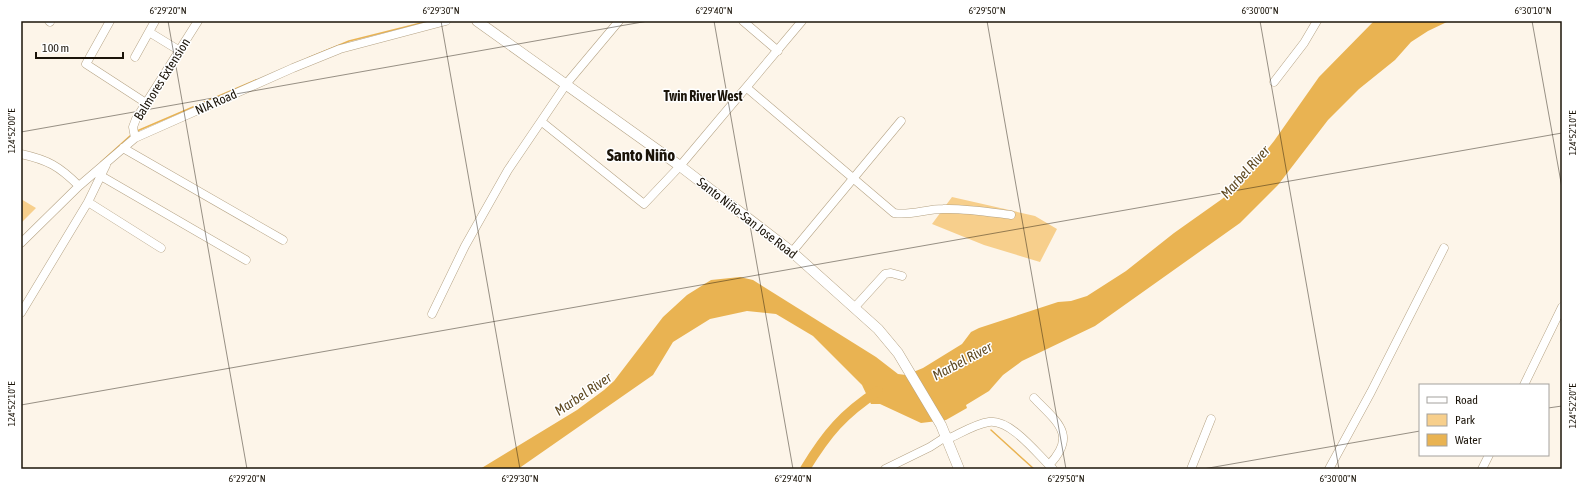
<svg xmlns="http://www.w3.org/2000/svg" width="1583" height="490" font-family="'Asap Condensed',sans-serif">
<style>
.green{fill:#f7cf8c}
.water{fill:#e9b352}
.lines{fill:none;stroke-linecap:round;stroke-linejoin:round}
.stream{stroke:#e9b352;stroke-width:1.5}
.river{stroke:#e9b352;stroke-width:10}
.minor-casing{stroke:#b5a385;stroke-width:9}
.major-casing{stroke:#b5a385;stroke-width:11}
.minor{stroke:#fff;stroke-width:8}
.major{stroke:#fff;stroke-width:10}
.ticks{fill:none;stroke:#1b1409;stroke-width:1;stroke-opacity:0.45}
.labels{text-anchor:middle;dominant-baseline:central;stroke-width:3;stroke-linejoin:round;paint-order:stroke}
.street-label{font-size:13px;fill:#1b1409;stroke:#fff}
.neighbourhood-label{font-size:14px;font-weight:bold;fill:#1b1409;stroke:#fff}
.water-label{font-size:14px;font-style:italic;fill:#5f4921;stroke:#fff}
.district-label{font-size:17px;font-weight:bold;fill:#1b1409;stroke:#fff}
.neatline{fill:none;stroke:#1b1409;stroke-width:1.5}
.ticks-label{font-size:10px;text-anchor:middle;fill:#1b1409}
</style>
<rect width="100%" height="100%" fill="#fdf5e9"/>
<!-- green -->
<path class="green" d="M952,197L1035,216L1057,229L1040,262L984,245L932,224Z
M21,199L36,208L21,223Z"/>
<!-- water -->
<path class="water" d="M1374,21H1449L1428,31L1411,42L1395,60L1359,89L1328,120L1278,185L1240,223L1095,326L1022,361L1003,375L989,391L966,405L967,408L946,420L921,423L880,404H871L862,385L813,336L776,314L747,311L710,319L673,342L653,375L518,469H480L577,410L604,390L614,381L663,317L687,295L711,280L740,277L753,280L876,357L898,374L906,375L923,368L962,344L971,332L979,328L1058,302L1071,301L1087,296L1126,271L1174,233L1222,199L1238,186L1274,141L1319,77Z"/>
<g class="lines">
<!-- stream -->
<path class="stream" d="M308,58L349,41L429,21
M137,131L256,80
M101,162L131,135
M991,430L1034,469"/>
<!-- river -->
<path class="river" d="M805,469C827,433 843,414 878,391"/>
<defs>
<path id="minor" d="M49,21L50,22
M110,21L86,64L146,103
M743,21L778,51
M149,32L180,51
M135,57L155,21
M1274,82L1304,43L1317,21
M747,88L894,213C910,216 926,209 943,209C965,208 988,212 1011,215
M542,122L644,204L680,166L802,21
M135,138L133,127L136,119L198,21
M123,148L283,240
M21,154C48,160 59,166 79,186
M101,176L246,260
M88,202L161,248
M21,243L79,186L135,138L293,68L340,49L446,21
M792,252L901,121
M855,307L885,274L891,273L902,276
M21,313L88,202L106,165
M432,314L465,246L508,170L567,83L619,21
M1524,385L1562,307
M1034,398C1057,422 1078,435 1049,465
M948,439C961,433 975,424 989,422C1011,419 1038,455 1053,469
M885,469L930,447L947,436
M1191,469L1211,419
M1329,469L1371,392L1444,248
M1482,469L1489,455"/>
<path id="major" d="M477,21L680,166L792,252L878,329L898,353L941,425L959,469"/>
</defs>
<!-- minor casing -->
<use href="#minor" class="minor-casing"/>
<!-- major casing -->
<use href="#major" class="major-casing"/>
<!-- minor -->
<use href="#minor" class="minor"/>
<!-- major -->
<use href="#major" class="major"/>
</g>
<!-- ticks -->
<path class="ticks" d="M168,21L247,469M441,21L520,469M714,21L793,469M987,21L1066,469M1260,21L1339,469M1532,21L1562,188M21,132L648,21M21,405L1562,133M1548,408L1562,406M1203,469L1420,431"/>
<g class="labels">
<!-- street labels -->
<g class="street-label">
<text transform="translate(162 79) rotate(-58)">Balmores Extension</text>
<text transform="translate(216 102) rotate(-24)">NIA Road</text>
<text transform="translate(747 218) rotate(38)">Santo Niño-San Jose Road</text>
</g>
<!-- neighbourhood labels -->
<g class="neighbourhood-label">
<text x="703" y="96">Twin River West</text>
</g>
<!-- water labels -->
<g class="water-label">
<text transform="translate(1245 172) rotate(-48)">Marbel River</text>
<text transform="translate(962 361) rotate(-28)">Marbel River</text>
<text transform="translate(583 394) rotate(-34)">Marbel River</text>
</g>
<!-- district labels -->
<g class="district-label">
<text x="641" y="155">Santo Niño</text>
</g>
</g>
<!-- border -->
<rect width="1583" height="490" fill="none" stroke="#ffffff" stroke-width="44"/>
<!-- legend -->
<rect x="1419" y="384" width="130" height="72" fill="#ffffff" stroke="#a4a19d"/>
<rect x="1427" y="397" width="20" height="6" fill="#ffffff" stroke="#a4a19d"/>
<text x="1455" y="404" font-size="12" fill="#1b1409">Road</text>
<rect x="1427" y="414" width="20" height="12" fill="#f7cf8c" stroke="#a4a19d"/>
<text x="1455" y="424" font-size="12" fill="#1b1409">Park</text>
<rect x="1427" y="434" width="20" height="12" fill="#e9b352" stroke="#a4a19d"/>
<text x="1455" y="444" font-size="12" fill="#1b1409">Water</text>
<!-- scale -->
<path d="M36 52v6h87v-6" fill="none" stroke="#1b1409" stroke-width="2"/>
<text x="42" y="52" font-size="12" fill="#1b1409" stroke="#ffffff" stroke-width="3" paint-order="stroke">100 m</text>
<rect x="22" y="22" width="1539" height="446" class="neatline"/>
<g class="ticks-label">
<text x="168" y="14">6°29'20"N</text>
<text x="441" y="14">6°29'30"N</text>
<text x="714" y="14">6°29'40"N</text>
<text x="987" y="14">6°29'50"N</text>
<text x="1260" y="14">6°30'00"N</text>
<text x="1533" y="14">6°30'10"N</text>
<text transform="translate(11 131) rotate(-90)" y="4">124°52'00"E</text>
<text transform="translate(1572 133) rotate(-90)" y="4">124°52'10"E</text>
<text transform="translate(11 404) rotate(-90)" y="4">124°52'10"E</text>
<text transform="translate(1572 406) rotate(-90)" y="4">124°52'20"E</text>
<text x="247" y="482">6°29'20"N</text>
<text x="520" y="482">6°29'30"N</text>
<text x="793" y="482">6°29'40"N</text>
<text x="1066" y="482">6°29'50"N</text>
<text x="1338" y="482">6°30'00"N</text>
</g>
</svg>
